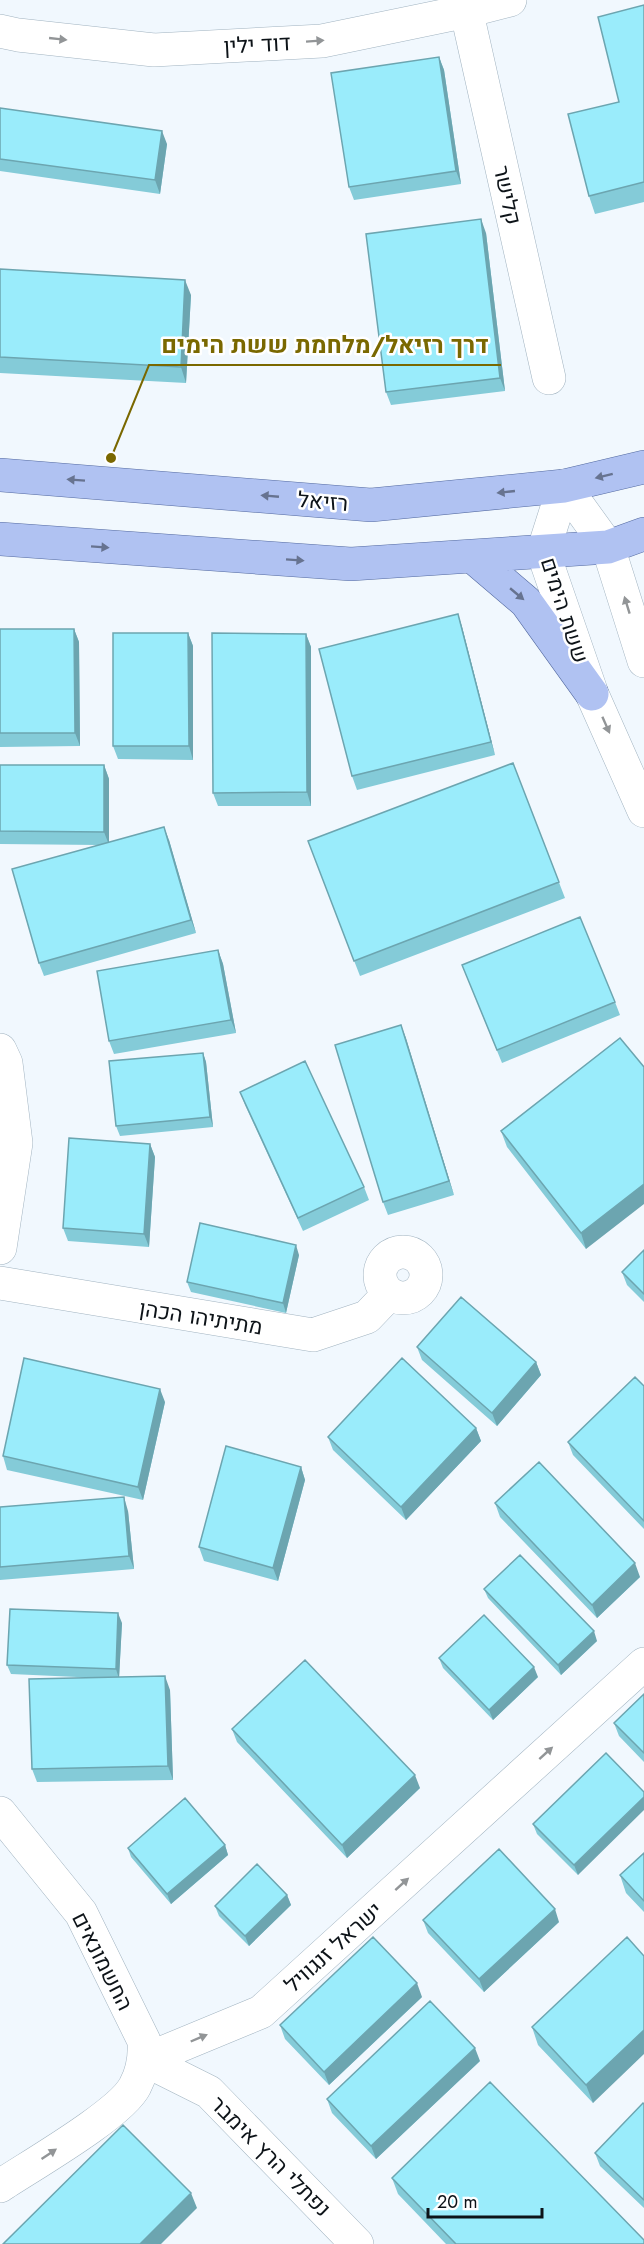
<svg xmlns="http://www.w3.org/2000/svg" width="644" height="2244" font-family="Jost,Heebo,sans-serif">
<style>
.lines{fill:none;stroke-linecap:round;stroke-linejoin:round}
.minor-casing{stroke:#a1b3c0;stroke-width:34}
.major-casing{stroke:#546aa0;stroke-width:34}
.minor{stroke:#fff;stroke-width:33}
.major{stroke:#b0c2f2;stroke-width:33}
.wall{fill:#84cbd8}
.shaded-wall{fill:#6ca5b0}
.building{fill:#9aecfb;stroke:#6ca5b0;stroke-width:1.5}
.oneway{fill:#929597}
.oneway2{fill:#677390}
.labels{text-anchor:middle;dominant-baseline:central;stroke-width:5;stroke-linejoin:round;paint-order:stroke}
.street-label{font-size:22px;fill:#0d1318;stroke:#fff}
.leader{fill:none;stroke:#7a6800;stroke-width:2}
.callout-dot{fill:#7a6800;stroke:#fff;stroke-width:2}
.callout-label{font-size:24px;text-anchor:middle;font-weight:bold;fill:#7a6800;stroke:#fff;stroke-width:5;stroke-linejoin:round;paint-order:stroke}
</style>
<rect width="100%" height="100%" fill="#f1f8fe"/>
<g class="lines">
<defs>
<path id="minor" d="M464,0L549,378
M0,31L18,35L154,50L322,41L467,11L510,0
M564,486L543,552L592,694L644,811
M564,486L608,547L644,661
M0,1050L6,1063L16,1143L0,1248
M380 1275a23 23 0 1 1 46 0a23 23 0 1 1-46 0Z
M0,1283L313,1335L367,1317L389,1294
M0,1813L81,1913L144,2041C145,2057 143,2071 135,2086C121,2114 30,2166 0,2186
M145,2060L261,2012L644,1664
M145,2060L209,2092L357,2244"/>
<path id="major" d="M0,475L371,505L564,486L644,467
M0,539L351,564L608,547L644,534
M472,556L526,602L592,694"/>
</defs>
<!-- minor casing -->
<use href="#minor" class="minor-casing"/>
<!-- major casing -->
<use href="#major" class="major-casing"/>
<!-- minor -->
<use href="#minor" class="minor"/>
<!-- major -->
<use href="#major" class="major"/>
</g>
<!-- wall -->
<path class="wall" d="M644,5V202L595,214L589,196L619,102Z
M439,57L444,70L461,184L354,200L349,187Z
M0,108L167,144L160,194L0,171Z
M486,233L505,391L391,405L386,392Z
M0,269L191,295L186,383L0,373Z
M458,614L462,627L495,755L357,790L352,776Z
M0,629H74L79,642L80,746L0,747Z
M188,633L193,646V760L118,759L113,746Z
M306,634L311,647V806H218L213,793Z
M513,763L565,898L360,976L314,857Z
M0,765H104L109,779V842L169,840L196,933L44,976L39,963L99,845L0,844Z
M218,950L223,964L236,1033L114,1054L109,1041Z
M462,965L615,1002L620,1015L502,1063Z
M401,1025L454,1195L388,1215L383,1202Z
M620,1038L586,1249L507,1147L501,1131Z
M203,1053L206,1062L213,1127L120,1136L116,1126Z
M240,1092L364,1187L369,1200L303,1231L245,1105Z
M150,1144L155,1157L149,1247L68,1241L63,1228Z
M644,1250V1302L627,1285L622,1272Z
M299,1255L286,1313L191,1292L187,1282Z
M417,1347L536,1362L541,1375L497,1426L422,1360Z
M644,1386V1529L573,1455L568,1442Z
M165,1402L143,1500L7,1470L3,1456Z
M476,1428L481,1441L406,1520L333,1450L328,1437Z
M301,1467L305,1480L278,1581L204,1561L199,1547Z
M495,1503L640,1577L597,1618L500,1517Z
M0,1507L128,1511L134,1569L0,1580Z
M484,1589L597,1641L561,1675L488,1598Z
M122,1623L119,1677L170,1690L173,1780L37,1782L32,1769L99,1678L11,1674L7,1665Z
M439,1658L538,1677L493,1720L443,1668Z
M644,1694V1762L619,1736L614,1723Z
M232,1729L420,1788L347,1858L237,1742Z
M606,1753L578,1875L537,1834L533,1824Z
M225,1845L228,1855L171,1904L131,1857L128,1848Z
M644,1853V1912L626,1893L620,1875Z
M287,1895L291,1905L249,1946L219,1916L215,1906Z
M423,1920L559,1922L484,1992L428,1933Z
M644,1956L593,2103L538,2045L532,2027Z
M422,1997L329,2085L285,2039L280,2025Z
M480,2061L376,2159L332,2113L327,2099Z
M644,2104V2208L600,2166L595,2153Z
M392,2178L644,2244H446L398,2194Z"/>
<!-- shaded-wall -->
<path class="shaded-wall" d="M439,57L444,70L461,184L456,171Z
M162,131L167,144L160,194L155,180Z
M481,219L486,233L505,391L500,378Z
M185,280L191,295L186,383L181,367Z
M458,614L462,627L495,755L491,742Z
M74,629L79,642L80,746L75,733Z
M188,633L193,646V760L189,746Z
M306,634L311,647V806L307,792Z
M104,765L109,779V845L104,832Z
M164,827L169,840L196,933L191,920Z
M218,950L223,964L236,1033L231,1020Z
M401,1025L406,1038L454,1195L449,1181Z
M203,1053L206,1062L213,1127L210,1117Z
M150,1144L155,1157L149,1247L144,1234Z
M644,1184V1204L586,1249L581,1233Z
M296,1245L299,1255L286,1313L283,1303Z
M536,1362L541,1375L497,1426L492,1413Z
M160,1389L165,1402L143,1500L138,1487Z
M476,1428L481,1441L406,1520L401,1507Z
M301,1467L305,1480L278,1581L273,1568Z
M124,1497L128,1511L134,1569L129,1556Z
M635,1563L640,1577L597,1618L592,1605Z
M118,1613L122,1623L119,1679L116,1669Z
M594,1631L597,1641L561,1675L558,1665Z
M534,1667L538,1677L493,1720L489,1710Z
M165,1676L170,1690L173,1780L168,1766Z
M415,1775L420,1788L347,1858L342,1845Z
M644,1797V1810L578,1875L574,1865Z
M225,1845L228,1855L171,1904L167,1894Z
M287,1895L291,1905L249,1946L245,1936Z
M555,1909L559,1922L484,1992L479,1979Z
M417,1983L422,1997L329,2085L324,2072Z
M644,2030V2054L593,2103L586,2085Z
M475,2048L480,2061L376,2159L371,2146Z
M191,2193L197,2208L161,2244H140Z"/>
<!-- building -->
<path class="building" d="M644,5V182L589,196L568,114L619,102L598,17Z
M439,57L456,171L349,187L331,73Z
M0,108L162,131L155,180L0,159Z
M481,219L500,378L386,392L366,234Z
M0,269L185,280L181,367L0,357Z
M458,614L491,742L352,776L319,649Z
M0,629H74L75,733H0Z
M113,633H188L189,746H113Z
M212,633L306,634L307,792L213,793Z
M513,763L559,882L354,961L308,841Z
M0,765H104V832L0,831Z
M164,827L191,920L39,963L12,869Z
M580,917L615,1002L497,1050L462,965Z
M218,950L231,1020L109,1041L97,971Z
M401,1025L449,1181L383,1202L335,1045Z
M620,1038L644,1067V1184L581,1233L501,1131Z
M203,1053L210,1117L116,1126L109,1061Z
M305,1061L364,1187L298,1218L240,1092Z
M69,1138L150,1144L144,1234L63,1228Z
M200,1223L296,1245L283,1303L187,1282Z
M644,1250V1294L622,1272Z
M461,1297L536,1362L492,1413L417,1347Z
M24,1358L160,1389L138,1487L3,1456Z
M402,1358L476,1428L401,1507L328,1437Z
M635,1377L644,1386V1521L568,1442Z
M226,1446L301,1467L273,1568L199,1547Z
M539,1462L635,1563L592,1605L495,1503Z
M124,1497L129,1556L0,1567V1507Z
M520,1555L594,1631L558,1665L484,1589Z
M10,1609L118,1613L116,1669L7,1665Z
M484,1615L534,1667L489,1710L439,1658Z
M305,1660L415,1775L342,1845L232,1729Z
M165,1676L168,1766L32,1769L29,1679Z
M644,1694V1753L614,1723Z
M606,1753L644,1792V1797L574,1865L533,1824Z
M185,1798L225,1845L167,1894L128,1848Z
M499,1849L555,1909L479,1979L423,1920Z
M644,1853V1901L620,1875Z
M257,1864L287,1895L245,1936L215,1906Z
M373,1937L417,1983L324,2072L280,2025Z
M627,1937L644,1956V2030L586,2085L532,2027Z
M430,2001L475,2048L371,2146L327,2099Z
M490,2082L644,2240V2244H456L392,2178Z
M643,2103L644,2104V2200L595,2153Z
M123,2125L191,2193L140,2244H3Z"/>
<!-- one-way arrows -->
<defs><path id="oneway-solid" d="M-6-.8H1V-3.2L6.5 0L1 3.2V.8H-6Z" transform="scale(1.5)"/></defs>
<g class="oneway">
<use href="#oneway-solid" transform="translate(58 39) rotate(6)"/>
<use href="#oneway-solid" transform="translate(315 41) rotate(-4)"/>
<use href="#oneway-solid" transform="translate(627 605) rotate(-107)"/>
<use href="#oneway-solid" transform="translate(606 725) rotate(66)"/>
<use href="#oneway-solid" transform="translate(546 1753) rotate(-42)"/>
<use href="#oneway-solid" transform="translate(402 1884) rotate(-42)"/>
<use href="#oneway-solid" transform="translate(199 2038) rotate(-23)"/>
<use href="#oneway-solid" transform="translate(49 2154) rotate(-34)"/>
</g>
<g class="oneway2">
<use href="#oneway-solid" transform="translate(604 476) rotate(166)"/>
<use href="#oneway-solid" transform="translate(76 480) rotate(-176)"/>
<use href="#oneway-solid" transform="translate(506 492) rotate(174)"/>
<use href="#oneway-solid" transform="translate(270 496) rotate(-175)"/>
<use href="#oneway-solid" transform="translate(100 547) rotate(4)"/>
<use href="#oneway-solid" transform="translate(295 560) rotate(4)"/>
<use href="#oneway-solid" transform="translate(517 594) rotate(40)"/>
</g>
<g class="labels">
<!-- street labels -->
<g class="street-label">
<text transform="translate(257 44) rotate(-3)">דוד ילין</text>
<text transform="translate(508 195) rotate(77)">קלישר</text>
<text transform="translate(323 501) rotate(5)">רזיאל</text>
<text transform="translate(565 610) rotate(72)">ששת הימים</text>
<text transform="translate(201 1317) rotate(9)">מתיתיהו הכהן</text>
<text transform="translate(333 1947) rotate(-42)">ישראל זנגוויל</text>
<text transform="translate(103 1961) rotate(63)">החשמונאים</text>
<text transform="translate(271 2156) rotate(45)">נפתלי הרץ אימבר</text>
</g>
</g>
<!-- callouts -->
<path class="leader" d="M111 458L149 365H501"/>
<circle class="callout-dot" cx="111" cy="458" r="6"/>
<g class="callout-label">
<text x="325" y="353">דרך רזיאל/מלחמת ששת הימים</text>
</g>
<!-- scale -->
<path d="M428 2208v9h114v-9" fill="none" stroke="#0d1318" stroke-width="3"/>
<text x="437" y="2208" font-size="18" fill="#0d1318" stroke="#ffffff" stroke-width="4.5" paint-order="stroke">20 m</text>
</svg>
